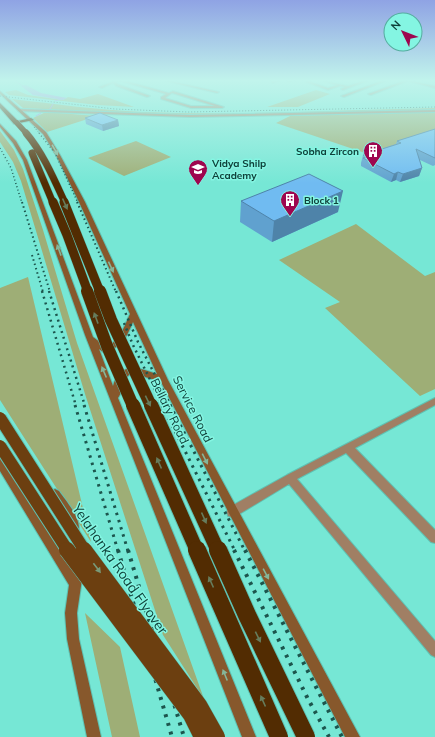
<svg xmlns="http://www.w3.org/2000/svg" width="435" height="737" font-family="Mulish,sans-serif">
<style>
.green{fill:#9eae76}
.water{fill:#ab89de}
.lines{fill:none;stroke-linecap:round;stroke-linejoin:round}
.stream{stroke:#ab89de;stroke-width:1}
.street-casing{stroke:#5fc2b3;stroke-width:2}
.secondary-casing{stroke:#5fc2b3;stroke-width:2}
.highway-casing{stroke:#5fc2b3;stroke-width:2}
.street{fill:#a07f64;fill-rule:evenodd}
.secondary{fill:#87582c;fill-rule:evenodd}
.highway{fill:#522c02;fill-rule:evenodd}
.rail-far5{stroke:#1c554d;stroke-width:1;stroke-dasharray:1 2;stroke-linecap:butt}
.rail-far4{stroke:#1c554d;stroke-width:1.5;stroke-dasharray:1 2.5;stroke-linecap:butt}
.rail-far3{stroke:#1c554d;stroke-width:2;stroke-dasharray:1.5 3;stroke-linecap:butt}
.rail-far2{stroke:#1c554d;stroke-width:2.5;stroke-dasharray:2 4;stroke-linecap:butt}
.rail-far1{stroke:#1c554d;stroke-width:3;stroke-dasharray:2.5 5;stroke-linecap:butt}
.rail{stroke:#1c554d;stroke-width:4;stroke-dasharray:3 6;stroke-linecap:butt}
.primary-bridge-far1-casing{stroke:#5fc2b3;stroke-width:14;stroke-linecap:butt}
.primary-bridge-casing{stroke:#5fc2b3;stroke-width:17;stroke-linecap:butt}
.highway-bridge-far5-casing{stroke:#5fc2b3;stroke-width:6;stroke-linecap:butt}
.highway-bridge-far4-casing{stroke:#5fc2b3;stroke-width:8;stroke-linecap:butt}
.highway-bridge-far3-casing{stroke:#5fc2b3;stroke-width:10;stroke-linecap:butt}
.highway-bridge-far2-casing{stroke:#5fc2b3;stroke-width:13;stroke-linecap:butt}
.highway-bridge-far1-casing{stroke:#5fc2b3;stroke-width:16;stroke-linecap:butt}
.highway-bridge-casing{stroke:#5fc2b3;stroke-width:20;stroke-linecap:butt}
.primary-bridge-far1{stroke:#6c3f10;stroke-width:12}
.primary-bridge{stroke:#6c3f10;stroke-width:16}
.highway-bridge-far5{stroke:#522c02;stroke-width:5.5}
.highway-bridge-far4{stroke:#522c02;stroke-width:7}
.highway-bridge-far3{stroke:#522c02;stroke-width:9}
.highway-bridge-far2{stroke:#522c02;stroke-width:12}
.highway-bridge-far1{stroke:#522c02;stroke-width:14}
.highway-bridge{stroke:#522c02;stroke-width:18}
.wall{fill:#60a1cf}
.shaded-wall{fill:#4e83a9}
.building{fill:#70bbf1;stroke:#4e83a9}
.oneway{fill:#85b699}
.oneway2{fill:#667c5c}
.oneway3{fill:#789a79}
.labels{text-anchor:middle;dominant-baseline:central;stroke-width:3;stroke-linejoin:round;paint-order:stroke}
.far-poi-label{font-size:10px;font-weight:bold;fill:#0f413a;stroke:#84f5e2;text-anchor:start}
.street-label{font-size:12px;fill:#0f413a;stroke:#84f5e2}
.near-street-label{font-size:14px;fill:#0f413a;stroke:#84f5e2}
</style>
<rect width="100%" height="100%" fill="#76e7d5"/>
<!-- green -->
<path class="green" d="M16,90L28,95L63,100L68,97L80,99L98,94L134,107L98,105L9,95L5,92Z
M316,90L330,94L298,107H267Z
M12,99C55,104 98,110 142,112C239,116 337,110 435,108V110L222,115L137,114L23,108Z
M46,112L97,116L47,132L33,118Z
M435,112V133L374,156L276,123L290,116Z
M0,131L14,150L23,169L43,230L77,343L204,699L163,635L85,394L21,181L13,162L0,142Z
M136,141L171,157L124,176L88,158Z
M356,224L425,276L435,272V389L420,396L325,308L340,302L279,260Z
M28,277L91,542L0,400V288Z
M85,613L120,647L140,737H112Z"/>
<!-- water -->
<path class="water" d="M26,85L41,93L67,98L63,100L33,95L21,86Z"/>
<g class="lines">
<!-- stream -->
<path class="stream" d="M13,80L25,87
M55,101L62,99
M46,111L50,109L53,104
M36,116L41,113"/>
<defs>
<path id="street" d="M117,80H123L169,93L173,91L224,107L222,108H191L161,99V97L166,94L120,81L116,82L118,84L150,96L147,97L116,86L113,83L102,88L99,87ZM172,93L215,106H191L165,98Z
M162,80H166L219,92L217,93Z
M277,80H281L273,83L271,82Z
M287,80H297L288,82Z
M320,80L348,86L366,80H370L343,90L341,89L345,87L340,86L328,90L306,82L309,81L328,88L337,85Z
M384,80H388L344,97L341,96Z
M406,80L435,86V88L408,81L371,95L368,94Z
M19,109L190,115L435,110V112L190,117L18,111Z
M435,398V405L355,448L435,530V543L431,542L346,453L297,479L435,641V657L431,655L289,484L236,516L232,517L228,516L227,512L228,508L287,475Z"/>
<path id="secondary" d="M0,91L46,132L60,155L85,202L168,380L360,737H345L161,382L139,375H129C120,382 124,390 118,398L256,737H242L85,335L23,160L13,143L0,127V124L16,141L27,160L93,337L105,346C120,343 124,326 130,314L79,202L56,155L43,134L0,94ZM133,322L157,374C139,368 120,361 113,386L99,349L103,352C122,348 126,338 133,322Z
M0,458L3,459L72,569L74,562L78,560L82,562L84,566L77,613L79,639L101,737H87L67,639L65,613L69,585L0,471Z
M55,489L59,491C66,501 83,520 78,533L74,534L70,533L66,519L51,497L50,494L51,491Z"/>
<path id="highway" d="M0,103L18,121L31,118L34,120L14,124L0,108Z"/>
</defs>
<!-- street casing -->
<use href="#street" class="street-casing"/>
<!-- secondary casing -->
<use href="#secondary" class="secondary-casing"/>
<!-- highway casing -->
<use href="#highway" class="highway-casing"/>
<!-- street -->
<use href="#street" class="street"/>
<!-- secondary -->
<use href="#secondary" class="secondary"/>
<!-- highway -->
<use href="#highway" class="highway"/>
<!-- rail-far5 -->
<path class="rail-far5" d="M0,96L115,109L188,112L435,107
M34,127L40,134"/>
<!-- rail-far4 -->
<path class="rail-far4" d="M39,133L55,153L78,203
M0,148L11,168L22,203"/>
<!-- rail-far3 -->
<path class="rail-far3" d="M22,202L50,292
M77,202L116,292
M32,255L43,292"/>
<!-- rail-far2 -->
<path class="rail-far2" d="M42,291L76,406
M49,291L85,406
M116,291L138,342L171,406
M124,323L133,345L163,406"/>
<!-- rail-far1 -->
<path class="rail-far1" d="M75,405L118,551
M84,405L128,551
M162,405L235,551
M170,405L245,551"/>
<!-- rail -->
<path class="rail" d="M118,550L172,737
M128,550L184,737
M234,550L308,699L329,737
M245,550L342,737"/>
<defs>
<path id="primary-bridge-far1" d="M0,418L85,551
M0,446L68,551"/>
<path id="primary-bridge" d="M67,550L191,715L202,737
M84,550L199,705L217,737"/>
<path id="highway-bridge-far5" d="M17,123L27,134"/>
<path id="highway-bridge-far4" d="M26,133C43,153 54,179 65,203
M32,153L53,203"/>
<path id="highway-bridge-far3" d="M53,202L67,235L88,292
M64,202L100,292"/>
<path id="highway-bridge-far2" d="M87,291L107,346L133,406
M100,291L111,320L151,406"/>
<path id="highway-bridge-far1" d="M133,405L197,551
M151,405L218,551"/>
<path id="highway-bridge" d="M197,550L279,737
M218,550L247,615L306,737"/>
</defs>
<!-- primary-bridge-far1 casing -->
<use href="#primary-bridge-far1" class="primary-bridge-far1-casing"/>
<!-- primary-bridge casing -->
<use href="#primary-bridge" class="primary-bridge-casing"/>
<!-- highway-bridge-far5 casing -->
<use href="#highway-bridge-far5" class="highway-bridge-far5-casing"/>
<!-- highway-bridge-far4 casing -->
<use href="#highway-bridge-far4" class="highway-bridge-far4-casing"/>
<!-- highway-bridge-far3 casing -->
<use href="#highway-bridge-far3" class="highway-bridge-far3-casing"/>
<!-- highway-bridge-far2 casing -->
<use href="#highway-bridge-far2" class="highway-bridge-far2-casing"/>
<!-- highway-bridge-far1 casing -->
<use href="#highway-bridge-far1" class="highway-bridge-far1-casing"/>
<!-- highway-bridge casing -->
<use href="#highway-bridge" class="highway-bridge-casing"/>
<!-- primary-bridge-far1 -->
<use href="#primary-bridge-far1" class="primary-bridge-far1"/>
<!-- primary-bridge -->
<use href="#primary-bridge" class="primary-bridge"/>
<!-- highway-bridge-far5 -->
<use href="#highway-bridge-far5" class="highway-bridge-far5"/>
<!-- highway-bridge-far4 -->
<use href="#highway-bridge-far4" class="highway-bridge-far4"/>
<!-- highway-bridge-far3 -->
<use href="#highway-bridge-far3" class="highway-bridge-far3"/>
<!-- highway-bridge-far2 -->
<use href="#highway-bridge-far2" class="highway-bridge-far2"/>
<!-- highway-bridge-far1 -->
<use href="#highway-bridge-far1" class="highway-bridge-far1"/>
<!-- highway-bridge -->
<use href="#highway-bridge" class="highway-bridge"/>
</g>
<!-- wall -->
<path class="wall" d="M85,118L118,120L119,126L103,131L86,124Z
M435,129V165L433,166L420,160L422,168L419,176L400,182L396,180L391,182L361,166V163L363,155L396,144L397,141Z
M241,201L338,212L272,242L240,222Z"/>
<!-- shaded-wall -->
<path class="shaded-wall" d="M118,120L119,126L103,131L102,125Z
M422,168L419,176L400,182L403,174Z
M398,172L396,180L391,182L394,174Z
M343,191L338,212L272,242L274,221Z"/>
<!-- building -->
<path class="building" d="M100,113L118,120L102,125L85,118Z
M435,129V158L416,149L422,168L403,174L398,172L394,174L363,158L367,157L363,155L401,143L397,141Z
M309,174L343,191L274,221L241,201Z"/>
<!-- one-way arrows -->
<defs><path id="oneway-solid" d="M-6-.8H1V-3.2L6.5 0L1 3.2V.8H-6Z"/></defs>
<g class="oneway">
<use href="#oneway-solid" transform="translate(55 150) rotate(61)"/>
<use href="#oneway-solid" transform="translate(59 250) rotate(-110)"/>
<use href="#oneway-solid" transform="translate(111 267) rotate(65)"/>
<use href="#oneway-solid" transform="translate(104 372) rotate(-113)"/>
<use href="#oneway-solid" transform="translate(205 459) rotate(63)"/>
<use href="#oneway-solid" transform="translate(266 574) rotate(62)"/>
<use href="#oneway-solid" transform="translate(225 675) rotate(-112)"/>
</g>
<g class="oneway2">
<use href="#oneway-solid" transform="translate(65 204) rotate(66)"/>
<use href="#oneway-solid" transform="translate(96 318) rotate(-110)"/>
<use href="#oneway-solid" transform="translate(148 401) rotate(64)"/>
<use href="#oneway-solid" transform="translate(159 463) rotate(-114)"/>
<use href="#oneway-solid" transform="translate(204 518) rotate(66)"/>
<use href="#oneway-solid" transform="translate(211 582) rotate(-114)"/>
<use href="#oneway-solid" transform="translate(258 637) rotate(64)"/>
<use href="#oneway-solid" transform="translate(263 701) rotate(-114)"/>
</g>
<use class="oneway3" href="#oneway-solid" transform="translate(97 568) rotate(53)"/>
<!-- sky -->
<linearGradient id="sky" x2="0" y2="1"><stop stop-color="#8fa3e4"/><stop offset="0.44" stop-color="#c1f4ec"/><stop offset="1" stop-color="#c1f4ec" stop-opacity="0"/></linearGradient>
<rect width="435" height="183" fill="url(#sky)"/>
<!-- icons -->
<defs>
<symbol id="building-pin" viewBox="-11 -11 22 30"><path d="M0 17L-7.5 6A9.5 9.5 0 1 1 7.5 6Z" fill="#9e064f" stroke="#84f5e2"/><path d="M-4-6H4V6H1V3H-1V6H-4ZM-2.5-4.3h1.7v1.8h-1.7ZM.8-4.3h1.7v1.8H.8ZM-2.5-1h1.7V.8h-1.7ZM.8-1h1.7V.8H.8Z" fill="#fff"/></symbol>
<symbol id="school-pin" viewBox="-11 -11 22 30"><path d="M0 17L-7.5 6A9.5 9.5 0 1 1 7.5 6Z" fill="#9e064f" stroke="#84f5e2"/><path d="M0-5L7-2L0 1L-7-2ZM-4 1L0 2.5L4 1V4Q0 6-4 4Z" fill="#fff"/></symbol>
</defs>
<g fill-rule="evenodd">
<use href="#building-pin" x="362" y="140" width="22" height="30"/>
<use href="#school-pin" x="187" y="158" width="22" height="30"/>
<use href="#building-pin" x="279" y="189" width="22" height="30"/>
</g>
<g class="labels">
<!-- far-poi labels -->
<g class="far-poi-label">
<text x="359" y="151" text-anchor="end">Sobha Zircon</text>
<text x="212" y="163">Vidya Shilp<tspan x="212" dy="12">Academy</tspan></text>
<text x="304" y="200">Block 1</text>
</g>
<!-- street labels -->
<g class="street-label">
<text transform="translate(193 409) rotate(63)">Service Road</text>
<text transform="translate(170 411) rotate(64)">Bellary Road</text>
</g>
<!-- near-street labels -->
<g class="near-street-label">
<text transform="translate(120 569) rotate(55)">Yelahanka Road Flyover</text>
</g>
</g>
<!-- north arrow -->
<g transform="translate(403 32) rotate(313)"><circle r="19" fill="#84f5e2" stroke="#55ad9f"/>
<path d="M0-3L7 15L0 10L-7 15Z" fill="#9e064f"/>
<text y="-6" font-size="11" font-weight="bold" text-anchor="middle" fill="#0f413a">N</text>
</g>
</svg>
